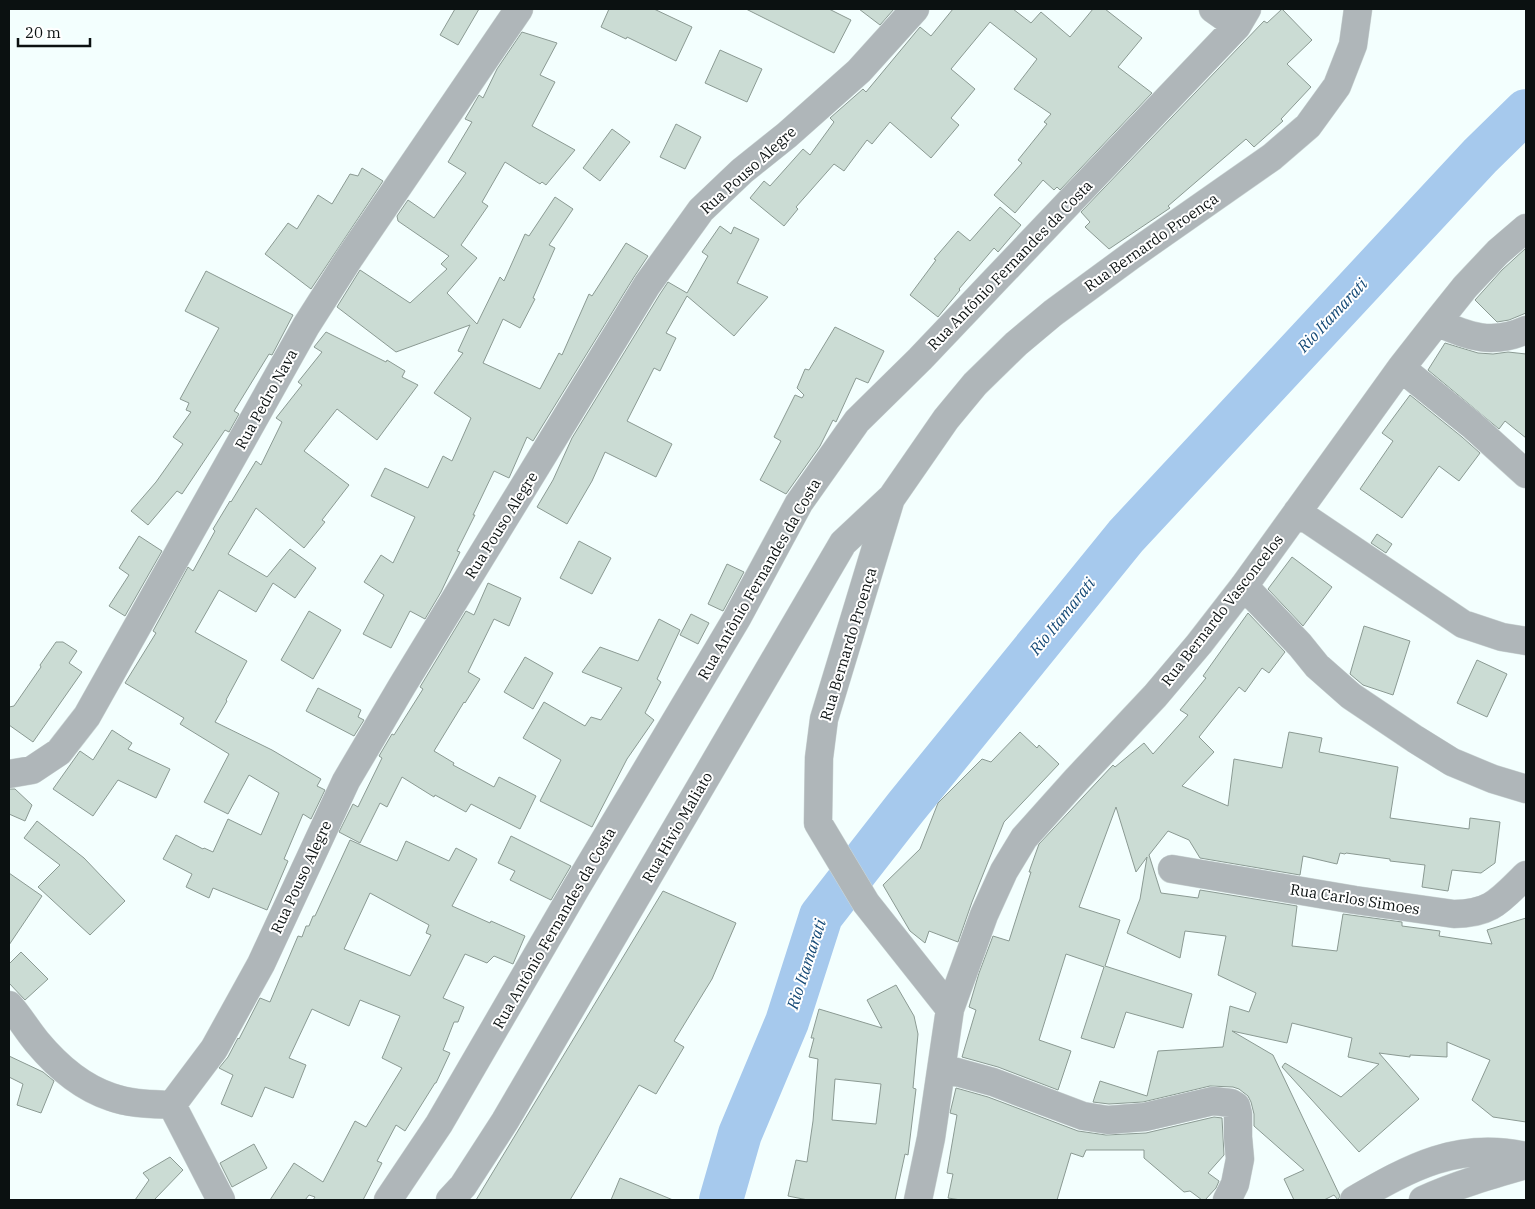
<svg xmlns="http://www.w3.org/2000/svg" width="1535" height="1209" font-family="'IBM Plex Serif',serif">
<style>
.lines{fill:none;stroke-linecap:round;stroke-linejoin:round}
.river{stroke:#a6c9ed;stroke-width:44}
.building{fill:#cbdcd4;stroke:#8b9a93;fill-rule:evenodd}
.minor-casing{stroke:#ced9d8;stroke-width:29}
.minor{stroke:#afb6b9;stroke-width:28}
.labels{text-anchor:middle;dominant-baseline:central;stroke-width:4;stroke-linejoin:round;paint-order:stroke}
.street-label{font-size:15px;fill:#0b1111;stroke:#fff}
.water-label{font-size:16px;font-style:italic;fill:#134875;stroke:#fff}
</style>
<rect width="100%" height="100%" fill="#f3fffe"/>
<g class="lines">
<!-- river -->
<path class="river" d="M721,1200L740,1134L787,1022L821,916L906,807L1126,536L1480,156L1526,111"/>
</g>
<!-- building -->
<path class="building" d="M455,9H479L458,45L440,35Z
M609,9H654L692,27L676,61L627,37L626,39L601,27Z
M746,9H829L851,20L834,53Z
M859,9H894L880,25Z
M953,9H1013L1031,23L1041,12L1070,37L1093,9H1105L1142,38L1118,67L1152,93L1060,190L1057,187L1054,190L1043,180L1015,213L994,195L1022,163L1018,160L1047,124L1044,122L1051,114L1014,89L1037,59L990,22L951,69L975,89L951,118L959,125L931,158L890,122L872,144L867,140L844,171L834,164L796,207L798,209L784,226L750,198L764,181L770,186L803,149L810,155L834,122L830,118L863,89L866,92L920,27L931,36Z
M1282,9L1312,40L1287,64L1311,87L1281,119L1283,121L1254,147L1246,139L1168,206L1170,208L1109,249L1085,227L1090,222L1081,212L1264,21L1267,23Z
M522,32L557,43L540,75L555,82L532,126L575,150L546,185L542,182L540,184L505,162L482,202L488,206L461,245L477,258L447,293L477,324L500,277L504,281L525,234L529,236L555,197L573,209L549,245L555,248L533,298L535,299L520,328L503,319L483,363L540,389L559,353L562,355L589,294L592,296L626,243L648,256L634,277L533,441L527,437L509,478L494,471L473,515H475L457,551L460,552L441,592L425,619L410,611L391,648L363,634L384,595L364,582L381,555L393,563L415,517L371,496L385,468L428,488L443,456L452,461L471,418L434,393L463,353L458,351L470,325L396,352L337,307L360,270L410,303L447,269L441,264L449,256L398,221L397,216L408,200L434,218L466,173L448,162L472,122L465,119L479,95L483,98L497,69Z
M720,50L762,69L747,102L705,83Z
M676,124L701,137L685,169L660,157Z
M612,129L630,142L600,181L583,168Z
M362,168L383,181L311,289L265,254L288,223L297,229L318,195L332,204L350,174L358,176Z
M1000,207L1021,225L998,252L994,248L959,289L960,290L938,317L910,295L936,260L934,259L958,231L970,241Z
M720,226L731,234L734,227L759,239L737,283L768,297L734,336L687,296L666,333L676,338L660,371L654,368L627,421L672,444L656,477L605,452L592,481L567,524L537,507L553,480L572,438L660,294L668,282L687,293L708,256L702,252Z
M1526,248V313L1509,320L1497,322L1475,300L1502,270Z
M206,271L293,315L272,355L269,354L234,411L239,414L229,432L225,430L182,494L177,491L148,525L131,511L156,482L183,444L173,437L191,412L186,410L189,403L180,399L219,328L185,311Z
M835,327L884,351L868,383L856,378L836,422L833,420L820,446L786,494L760,480L781,441L774,437L795,395L802,398L804,395L797,388L805,369L809,370Z
M326,332L386,362L387,360L405,371L402,377L418,385L377,440L337,409L304,451L349,485L322,520L325,522L304,548L256,508L228,554L267,577L290,549L316,568L295,598L273,583L256,612L219,590L195,632L247,661L226,700L227,701L215,722L272,750L321,779L317,786L325,790L311,819L303,814L284,859L288,861L267,910L213,888L209,898L186,887L192,874L163,859L176,835L203,849L204,848L213,852L228,819L261,835L279,793L249,775L228,814L204,802L229,754L180,724L184,718L125,683L156,633L153,631L188,567L193,571L215,531L213,529L230,501L231,502L256,461L261,465L282,422L276,418L302,385L298,382L322,352L314,347Z
M1445,343L1478,353L1493,354L1508,352L1526,354V438L1505,421L1499,429L1428,370Z
M1410,395L1462,437L1480,453L1459,481L1439,466L1402,518L1360,489L1393,441L1382,433Z
M1377,534L1392,544L1386,553L1371,543Z
M139,536L162,551L125,616L109,606L129,575L119,568Z
M579,541L611,558L592,594L560,578Z
M1292,557L1332,587L1303,626L1268,589Z
M727,564L744,572L723,611L708,604Z
M488,583L521,598L509,626L494,619L468,672L480,679L465,703L464,702L434,751L454,763L453,765L494,787L499,777L536,796L520,829L471,804L466,812L435,795L434,797L402,777L387,807L380,803L360,843L339,832L353,804L358,807L382,758L379,756L392,734L394,735L423,689L420,687L466,611L474,615Z
M309,611L341,630L313,679L281,660Z
M1248,613L1285,652L1269,673L1262,668L1245,692L1239,687L1199,737L1214,752L1182,786L1228,806L1234,759L1282,768L1289,732L1322,738L1319,752L1398,767L1390,818L1469,829L1470,818L1500,822L1495,863L1481,873L1452,870L1448,891L1422,887L1425,865L1390,861V859L1346,853L1345,854L1340,853L1337,864L1303,856L1300,875L1200,858L1189,840L1168,831L1149,855L1161,893L1198,898L1200,890L1297,906L1292,946L1337,951L1343,914L1402,922V926L1440,931L1439,936L1492,944L1487,930L1526,918V1122L1493,1117L1472,1100L1490,1060L1447,1042V1057L1410,1055V1057L1379,1053L1419,1099L1359,1152L1282,1067L1285,1063L1341,1097L1379,1064L1348,1057L1352,1038L1292,1023L1287,1043L1232,1031L1273,1055L1340,1196L1338,1200L1334,1195L1324,1200H1294L1284,1179L1304,1170L1254,1126V1114L1251,1102L1248,1096L1239,1089L1233,1087L1210,1086L1143,1102L1109,1104L1093,1102L1100,1081L1147,1096L1158,1051L1223,1047L1230,1006L1249,1012L1256,993L1218,975L1226,936L1185,931L1180,958L1127,933L1140,899L1147,857L1136,872L1116,807L1079,907L1120,920L1105,966L1192,994L1183,1028L1126,1012L1114,1048L1081,1038L1104,967L1066,954L1039,1040L1071,1051L1058,1090L998,1067L962,1057L976,1010L969,1007L979,973L993,936L1009,941L1031,872H1029L1039,844L1113,765L1115,767L1144,743L1153,754L1188,715L1180,710L1206,678L1203,676Z
M691,614L709,623L698,644L680,635Z
M659,619L680,630L657,679L661,682L645,713L654,720L627,759L592,827L540,801L561,760L523,738L544,702L585,726L591,717L601,720L622,688L582,672L600,647L638,661Z
M1364,626L1410,641L1393,695L1363,685L1350,674Z
M56,642H63L77,651L69,663L82,672L33,742L9,725V707L14,706L41,667L40,665Z
M525,657L553,673L533,709L504,692Z
M1477,660L1507,674L1487,717L1457,703Z
M318,688L361,710L358,717L364,720L354,736L306,711Z
M112,730L132,743L128,749L170,769L156,798L118,780L93,816L53,789L80,751L93,760Z
M1020,732L1037,748L1039,745L1059,764L1004,822L972,902L958,942L929,931L925,943L910,931L883,885L920,849L938,803L982,759L991,762Z
M9,789H15L32,805L25,821L9,814Z
M37,821L84,858L125,901L90,935L38,887L60,865L24,838Z
M511,836L571,866L551,900L510,880L515,871L498,863Z
M350,840L397,861L406,841L449,861L456,848L477,859L452,906L490,923L491,921L525,936L513,964L494,956L487,963L465,954L443,998L464,1007L458,1022H454L443,1050L450,1053L436,1083H435L405,1131L396,1125L377,1161L382,1163L363,1200H313L315,1197L309,1195L305,1200H270L294,1163L323,1182L355,1121L366,1127L402,1068L382,1058L400,1016L360,1000L349,1026L312,1009L289,1058L306,1065L293,1098L265,1087L252,1117L221,1104L233,1075L219,1068L228,1057L238,1038L239,1039L260,998L270,1002L298,936L302,937L306,926H309L313,916H315ZM370,893L429,925L426,933L431,935L410,976L344,949Z
M9,873L42,896L9,945Z
M663,891L736,923L712,979L674,1041L684,1047L656,1094L639,1085L570,1200H476Z
M21,952L48,979L25,1000L9,983V964Z
M896,985L914,1016L918,1034L913,1088L916,1089L908,1155L905,1154L895,1200H808L788,1196L796,1160L807,1162L813,1121L818,1059L809,1057L814,1038H811L819,1009L882,1028L867,1000ZM835,1079L881,1084L876,1124L832,1120Z
M9,1056L43,1072L54,1081L41,1113L17,1105L23,1084L9,1077Z
M956,1088L988,1097L1078,1131L1106,1135L1146,1133L1214,1117L1222,1118L1224,1155L1208,1173L1219,1181L1216,1188L1205,1200H1202L1190,1191L1184,1192L1144,1158V1150H1086L1083,1157L1071,1153L1057,1200H961L948,1198L953,1174L947,1173L957,1115L950,1113Z
M254,1144L267,1168L232,1187L220,1163Z
M170,1157L183,1170L154,1200H135L149,1180L143,1173Z
M620,1178L673,1200H611Z"/>
<g class="lines">
<defs>
<path id="minor" d="M1213,9L1237,26
M1437,322C1468,337 1493,345 1526,330
M1401,368L1472,425L1526,474
M891,498L824,719L819,758L818,823L866,903L950,1009
M1297,512L1463,624L1502,637L1526,641
M1244,586L1300,645L1317,666L1351,696L1415,739L1452,762L1493,779L1526,789
M9,774L32,770L59,752L87,716L306,326L350,257L519,9
M1172,869L1355,900L1454,914C1492,914 1501,899 1526,875
M9,1005C19,1016 27,1030 37,1042C57,1066 81,1087 111,1097C130,1104 152,1104 172,1105
M942,1068L993,1082L1083,1116L1108,1120L1145,1117L1213,1101L1231,1103L1236,1106L1238,1114V1137L1240,1159L1235,1184L1227,1200
M172,1105L214,1049L261,964L346,781L402,686L647,285L701,210L742,171L787,135L859,71L915,9
M172,1105L221,1200
M388,1200L439,1124L576,888L737,618L799,503L857,421L920,359L1237,26L1247,9
M450,1200L463,1186L505,1121L843,543L892,497L946,419L975,384L1016,344L1053,313L1132,255L1272,157L1308,126L1337,86L1353,45L1358,9
M918,1200L931,1138L950,1009L984,915L1004,871L1024,838L1076,780L1155,696L1199,644L1244,586L1401,368L1437,322L1465,287L1498,252L1526,228
M1354,1200C1411,1167 1458,1141 1526,1156
M1423,1200C1456,1185 1491,1175 1526,1165"/>
</defs>
<!-- minor casing -->
<use href="#minor" class="minor-casing"/>
<!-- minor -->
<use href="#minor" class="minor"/>
</g>
<g class="labels">
<!-- street labels -->
<g class="street-label">
<text transform="translate(748 170) rotate(-42)">Rua Pouso Alegre</text>
<text transform="translate(1151 242) rotate(-35)">Rua Bernardo Proença</text>
<text transform="translate(1010 265) rotate(-46)">Rua Antônio Fernandes da Costa</text>
<text transform="translate(266 399) rotate(-61)">Rua Pedro Nava</text>
<text transform="translate(501 525) rotate(-58)">Rua Pouso Alegre</text>
<text transform="translate(759 579) rotate(-60)">Rua Antônio Fernandes da Costa</text>
<text transform="translate(1222 610) rotate(-52)">Rua Bernardo Vasconcelos</text>
<text transform="translate(848 644) rotate(-73)">Rua Bernardo Proença</text>
<text transform="translate(677 827) rotate(-60)">Rua Hivio Maliato</text>
<text transform="translate(301 877) rotate(-65)">Rua Pouso Alegre</text>
<text transform="translate(1355 899) rotate(9)">Rua Carlos Simoes</text>
<text transform="translate(554 928) rotate(-60)">Rua Antônio Fernandes da Costa</text>
</g>
<!-- water labels -->
<g class="water-label">
<text transform="translate(1332 315) rotate(-47)">Rio Itamarati</text>
<text transform="translate(1062 616) rotate(-51)">Rio Itamarati</text>
<text transform="translate(806 964) rotate(-72)">Rio Itamarati</text>
</g>
</g>
<!-- border -->
<rect width="1535" height="1209" fill="none" stroke="#0b1111" stroke-width="20"/>
<!-- scale -->
<path d="M18 38v8h72v-8" fill="none" stroke="#0b1111" stroke-width="2.5"/>
<text x="25" y="38" font-size="15" fill="#0b1111" stroke="#ffffff" stroke-width="4" paint-order="stroke">20 m</text>
</svg>
